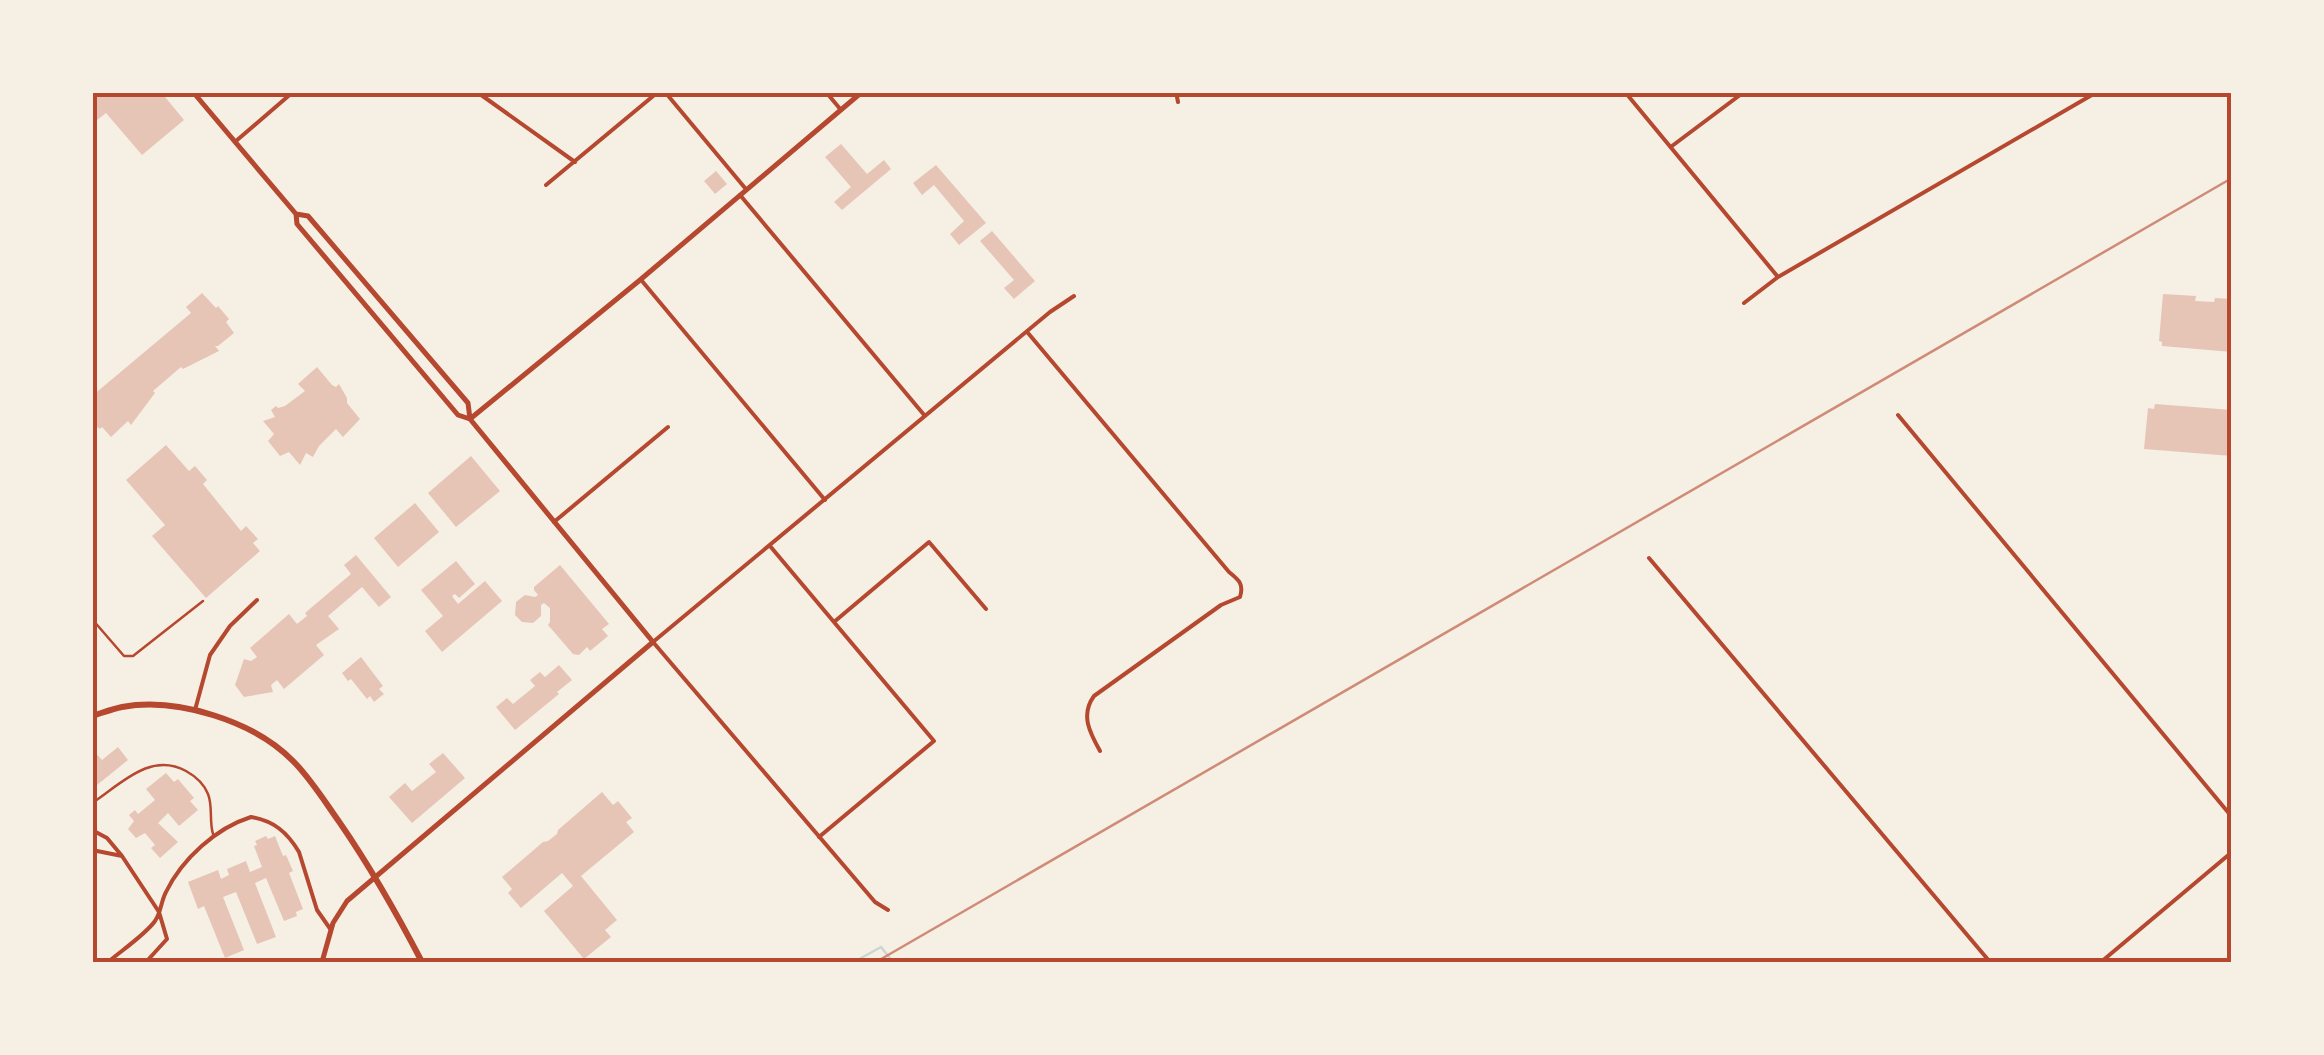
<svg xmlns="http://www.w3.org/2000/svg" width="2324" height="1055" font-family="'PT Sans',sans-serif">
<style>
.lines{fill:none;stroke-linecap:round;stroke-linejoin:round}
.stream{stroke:#c9d6d2;stroke-width:2.5}
.building{fill:#e6c5b7}
.service{stroke:#b5482f;stroke-width:2.5}
.minor{stroke:#b5482f;stroke-width:4}
.tertiary{stroke:#b5482f;stroke-width:5}
.secondary{stroke:#b5482f;stroke-width:6}
.rail{stroke:#cf8b77;stroke-width:2.5}
.neatline{fill:none;stroke:#b5482f;stroke-width:4}
</style>
<rect width="100%" height="100%" fill="#f6efe4"/>
<g class="lines">
<!-- stream -->
<path class="stream" d="M854,962L881,947L893,962"/>
</g>
<!-- building -->
<path class="building" d="M92,92H161L184,120L142,155L106,113L92,124Z
M841,144L867,174L884,160L891,169L842,210L834,202L851,187L825,157Z
M936,165L986,223L959,245L950,234L964,221L934,185L922,195L913,183Z
M716,171L727,184L715,194L704,181Z
M992,231L1035,281L1014,299L1004,288L1014,280L980,241Z
M202,293L216,308L218,306L229,319L226,322L234,333L218,346H215L219,351L183,369L181,367L153,391L155,393L131,425L128,421L111,437L102,427L100,429L97,427L92,432V396L191,313L186,307Z
M2163,294L2196,296L2195,301L2214,302L2215,298L2232,299V352L2162,346V342L2159,341Z
M317,367L332,385L336,387L339,384L347,398V403L360,419L343,437L336,429L319,446L313,457L306,453L300,465L289,452L280,456L268,441L274,434L263,421L275,417L271,410L276,406L278,408L285,406L305,391L298,384Z
M2155,404L2232,410V456L2144,449L2148,408L2154,409Z
M166,445L189,471L195,466L207,480L203,484L241,531L246,526L258,539L253,543L260,551L206,598L152,536L165,525L126,480Z
M471,456L500,491L456,527L428,493Z
M415,503L439,532L398,567L374,538Z
M356,555L391,597L379,607L362,587L328,616L339,629L316,645L324,655L284,689L277,680L271,685L273,692L244,697L235,685L244,659L251,661L257,657L250,648L289,614L297,624L307,616L305,613L351,574L344,565Z
M456,561L475,584L459,598L455,594L452,596L458,604L485,581L502,601L442,652L425,631L443,616L421,590Z
M560,565L609,624L602,629L608,636L590,651L587,647L579,655L573,654L548,625L550,622V608L544,603L541,605V616L533,623L522,622L515,615L516,602L525,595L535,597L538,595L534,590V587Z
M361,657L383,686L379,689L384,694L374,702L370,696L367,699L351,679L348,681L342,673Z
M559,665L572,680L557,692L559,694L515,730L496,707L507,698L513,704L535,686L530,680L540,672L545,677Z
M118,747L128,760L92,789V749L102,760Z
M443,753L465,778L412,823L389,797L405,783L412,791L436,772L429,764Z
M166,773L174,782L178,779L194,798L190,801L198,810L179,826L168,813L158,823L178,842L160,858L151,848L155,845L145,833L136,838L128,829L134,821L129,815L135,810L138,814L155,800L146,789Z
M602,792L613,805L618,801L632,818L626,822L634,832L581,876L617,920L605,930L611,937L584,959L544,911L573,886L562,873L521,908L508,893L512,889L502,877L543,842L548,841L557,834L558,830Z
M266,836L268,839L275,836L283,856L286,855L293,871L289,873L303,909L296,912L297,916L284,921L266,878L255,883L276,937L257,944L236,892L223,897L244,950L225,958L204,906L198,909L188,882L218,870L221,879L229,875L227,869L246,861L250,872L262,867L254,846L257,845L255,841Z"/>
<g class="lines">
<!-- service -->
<path class="service" d="M92,619L124,656H133L203,601
M92,803C120,785 150,751 186,771C195,776 204,784 208,794C213,806 209,821 213,834"/>
<!-- minor -->
<path class="minor" d="M477,92L575,162
M665,92L745,188
M826,92L841,110
M1176,92L1178,102
M1625,92L1778,277
M236,141L293,92
M1672,146L1744,92
M546,185L658,92
M740,195L925,416
M642,281L825,500
M1744,303L1778,277L2097,92
M1028,333L1229,572C1239,580 1244,584 1240,597L1221,605L1094,696C1080,715 1090,733 1100,751
M1898,415L2232,817
M554,522L668,427
M770,546L934,741L819,837
M1649,558L1990,962
M834,622L929,542L986,609
M195,710L210,655L230,626L257,600
M92,830L107,838L122,856
M92,850L122,856L159,912L167,939L146,962
M888,910L875,902L653,642L1050,312L1074,296
M108,962C121,951 146,934 155,921C161,913 161,901 166,892C182,859 216,828 251,817C274,821 287,832 299,852L317,910L331,930
M2101,962L2232,852"/>
<!-- tertiary -->
<path class="tertiary" d="M193,92L296,214L297,224L458,415L470,419L653,642L347,901L333,923L322,962
M296,214L308,216L468,403L470,419
M470,419L640,280L862,92"/>
<!-- secondary -->
<path class="secondary" d="M92,716C102,713 112,709 122,707C177,697 254,721 293,761C311,779 325,802 340,823C371,868 397,914 422,962"/>
<!-- rail -->
<path class="rail" d="M876,962L2232,178"/>
</g>
<!-- border -->
<rect width="2324" height="1055" fill="none" stroke="#f6efe4" stroke-width="190"/>
<rect x="95" y="95" width="2134" height="865" class="neatline"/>
</svg>
